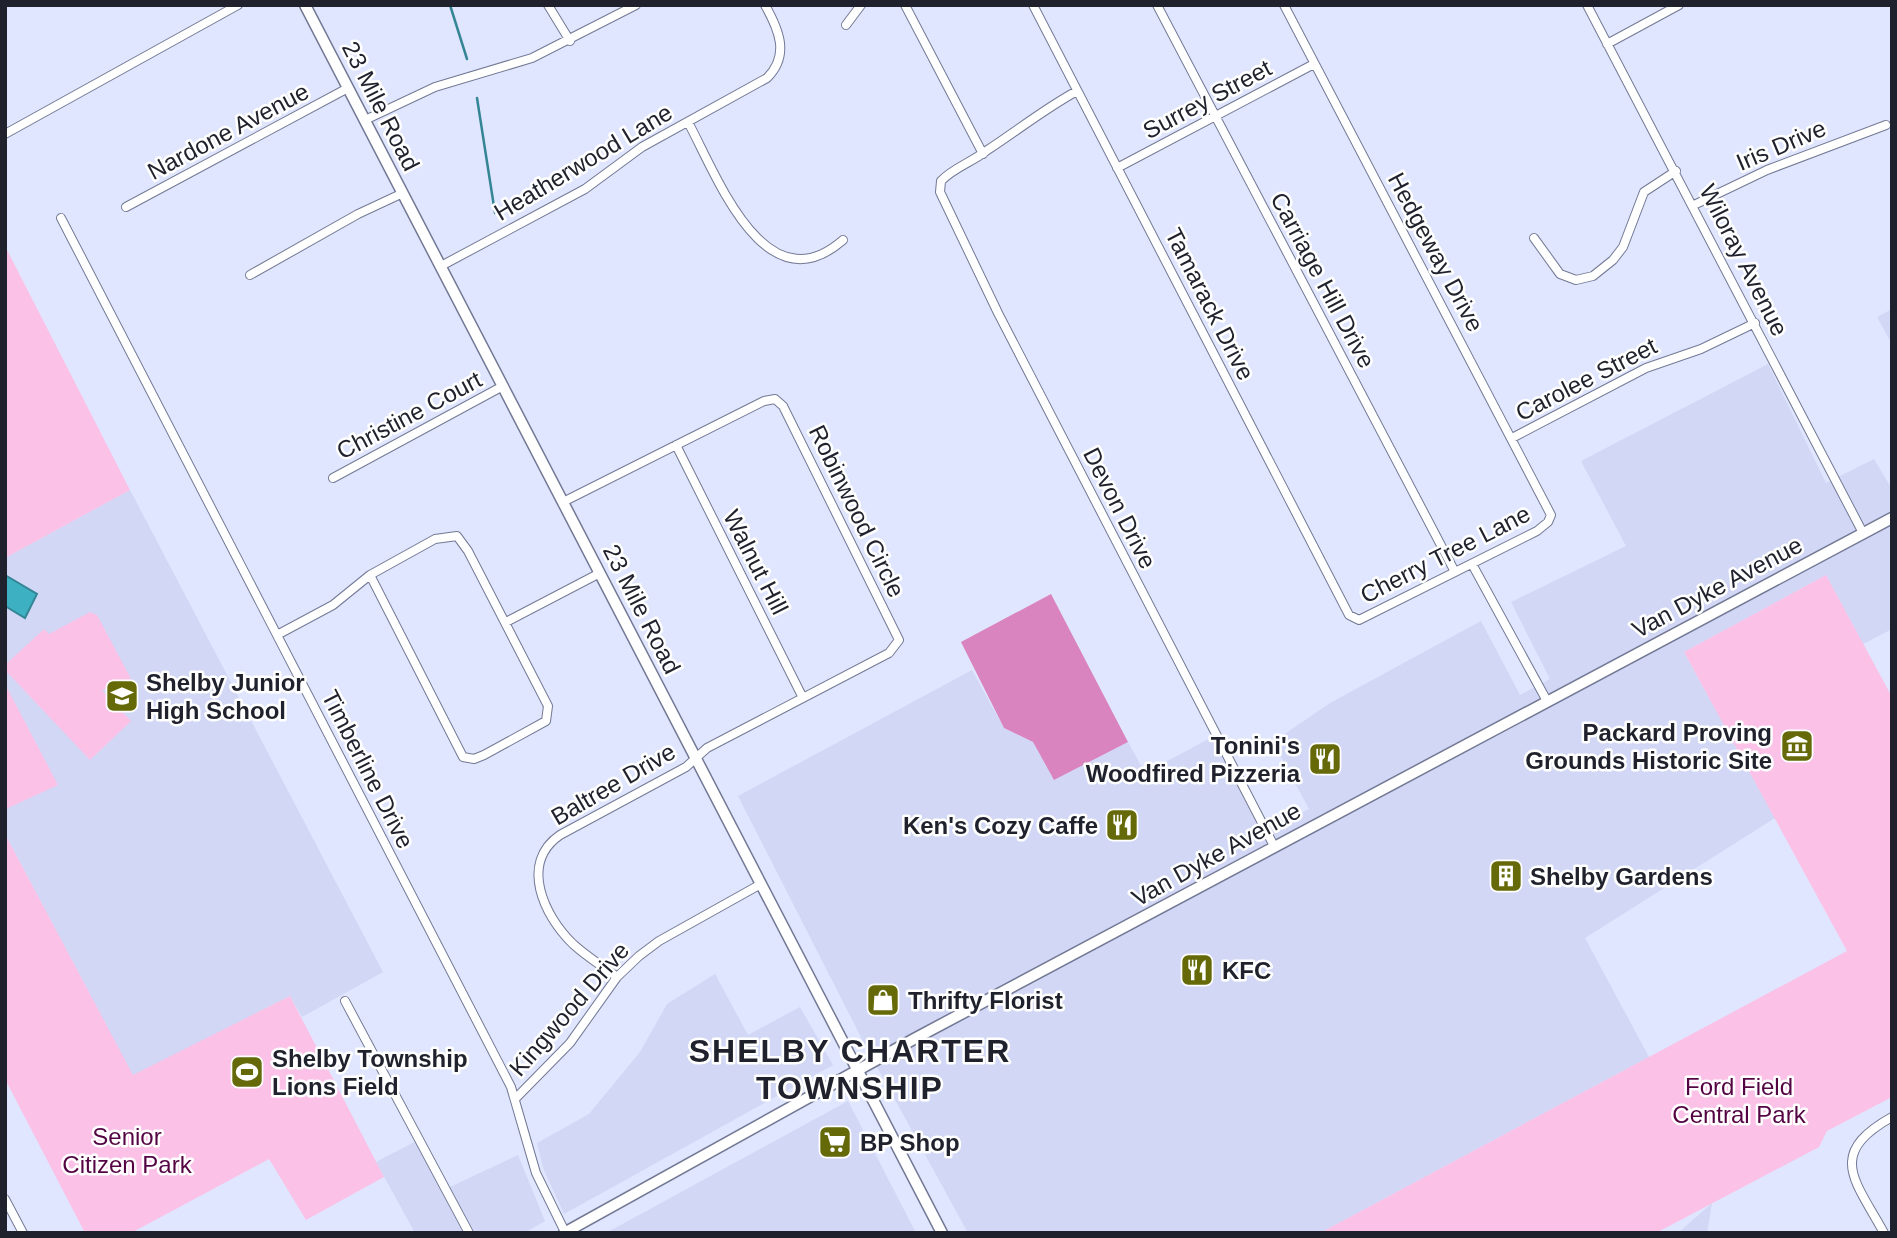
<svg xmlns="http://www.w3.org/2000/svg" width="1897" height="1238" font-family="Arial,sans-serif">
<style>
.built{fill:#d1d7f5}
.green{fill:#fbc1e7}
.forest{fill:#da84bf}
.water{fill:#3db0c2;stroke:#348595;stroke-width:2}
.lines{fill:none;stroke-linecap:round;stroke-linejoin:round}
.stream{stroke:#348595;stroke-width:2.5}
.minor-casing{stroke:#737995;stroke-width:10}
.secondary-casing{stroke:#737995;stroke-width:13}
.minor{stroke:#fff;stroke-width:8}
.secondary{stroke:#fff;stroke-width:10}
.labels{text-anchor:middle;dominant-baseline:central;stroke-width:5;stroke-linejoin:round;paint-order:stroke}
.street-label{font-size:24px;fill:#1f212c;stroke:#fff}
.poi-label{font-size:24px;font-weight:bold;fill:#1f212c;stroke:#fff;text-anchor:start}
.park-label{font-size:24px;fill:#540443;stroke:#fff}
.district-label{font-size:32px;font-weight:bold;letter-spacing:2px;fill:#1f212c;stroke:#fff}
</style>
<rect width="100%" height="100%" fill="#e0e6ff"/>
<!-- built -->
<path class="built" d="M1892,309V344L1877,317Z
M1768,364L1826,483L1874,459L1892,489V629L1863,644L1826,575L1684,652L1775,818L1585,938L1649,1057L1320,1233H968L865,1045L738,796L972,670L1004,728L1033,742L1054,780L1128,742L1145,773L1216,735L1266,830L1309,809L1273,742L1330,703L1481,621L1520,695L1550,679L1511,602L1626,546L1581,461Z
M130,490L383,972L302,1017L290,996L133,1076L5,834V558Z
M715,974L748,1035L800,1007L833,1065L564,1214L543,1168L537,1143L589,1114L640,1052L667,1004Z
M848,1101L916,1233H606Z
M422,1138L450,1187L518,1155L545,1221L524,1233H415L376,1162Z
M1712,1203L1707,1233H1678Z"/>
<!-- green -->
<path class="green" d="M5,246L130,490L5,558Z
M1826,575L1892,697V1097L1827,1131L1819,1147L1656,1233H1320L1847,951L1684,652Z
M90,612L97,615L131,679L102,690L131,721L90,760L5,670V665L44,629L49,634Z
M5,684L58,785L6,809L5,808Z
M5,834L133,1075L290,996L384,1177L306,1220L269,1159L131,1233H85L5,1079Z"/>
<!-- forest -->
<path class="forest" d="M1051,594L1128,742L1054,780L1033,742L1004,728L961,642Z"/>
<!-- water -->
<path class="water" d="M5,575L37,594L25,618L5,606Z"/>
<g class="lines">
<!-- stream -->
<path class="stream" d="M450,5L467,59
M477,98L495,213"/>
<defs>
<path id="minor" d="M548,5L570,41
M905,5L983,154
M1033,5L1349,615L1359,620L1537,531L1548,522L1551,515L1284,5
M1157,5L1455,572
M1587,5L1863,533
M846,25L861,5
M1607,44L1679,5
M1077,91C1044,109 1017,131 986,151C972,162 953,168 941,181L940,192L998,313L1274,846
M365,120L435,87L532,58L636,5
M688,122C717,176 765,308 843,240
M5,134L238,5
M1117,168L1314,64
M1694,205L1767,170L1886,125
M126,207L348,88
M61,218L511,1087L536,1173L565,1232
M1534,238L1560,274L1576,280L1593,276L1613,260L1623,247L1644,192L1676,171
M441,266L585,189L642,147L767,78C790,55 779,30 765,5
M250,275L358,214L403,193
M1512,438L1646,368L1701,349L1755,323
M676,445L802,696
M333,478L503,386
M563,502L764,401L775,399L783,406L899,640L889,653L707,748L686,767L560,835C519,863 544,916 573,944C586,956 602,966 617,977
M1472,564L1547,701
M506,622L600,573
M277,635L333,605L370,575L435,539L457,536L468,551L548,706L546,721L484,755L474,759L463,757L370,575
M345,1001L469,1233
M516,1098L570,1043L617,977L639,956L659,941L761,884
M5,1199L23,1233
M1884,1233C1855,1180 1826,1154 1892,1117"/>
<path id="secondary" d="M305,5L942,1233
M564,1233L914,1039L1892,518"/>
</defs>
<!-- minor casing -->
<use href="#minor" class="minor-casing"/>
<!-- secondary casing -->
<use href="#secondary" class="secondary-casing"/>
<!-- minor -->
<use href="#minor" class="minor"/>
<!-- secondary -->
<use href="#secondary" class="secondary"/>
</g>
<!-- icons -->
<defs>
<symbol id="school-square" viewBox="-11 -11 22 22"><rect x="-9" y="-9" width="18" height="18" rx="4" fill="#656908" stroke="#fff"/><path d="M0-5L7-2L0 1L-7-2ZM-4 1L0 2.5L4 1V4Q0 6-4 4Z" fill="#fff"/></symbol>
<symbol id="museum-square" viewBox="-11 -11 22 22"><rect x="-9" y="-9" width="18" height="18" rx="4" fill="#656908" stroke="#fff"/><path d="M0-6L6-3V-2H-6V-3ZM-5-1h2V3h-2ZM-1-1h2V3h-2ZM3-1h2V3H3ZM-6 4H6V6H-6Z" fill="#fff"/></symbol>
<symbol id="restaurant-square" viewBox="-11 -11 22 22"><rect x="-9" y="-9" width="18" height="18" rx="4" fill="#656908" stroke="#fff"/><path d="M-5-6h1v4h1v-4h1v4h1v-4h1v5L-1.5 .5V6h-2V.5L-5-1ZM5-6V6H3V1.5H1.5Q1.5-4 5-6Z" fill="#fff"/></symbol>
<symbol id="building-square" viewBox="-11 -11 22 22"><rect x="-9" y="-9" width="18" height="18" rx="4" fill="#656908" stroke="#fff"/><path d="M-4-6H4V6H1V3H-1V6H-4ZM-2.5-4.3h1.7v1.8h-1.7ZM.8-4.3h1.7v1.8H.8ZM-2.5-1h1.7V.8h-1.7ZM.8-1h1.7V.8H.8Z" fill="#fff"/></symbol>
<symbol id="shop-square" viewBox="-11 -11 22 22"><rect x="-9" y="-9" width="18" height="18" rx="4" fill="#656908" stroke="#fff"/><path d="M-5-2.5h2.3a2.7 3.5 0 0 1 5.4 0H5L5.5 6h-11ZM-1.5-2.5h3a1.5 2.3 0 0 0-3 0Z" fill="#fff"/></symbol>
<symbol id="stadium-square" viewBox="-11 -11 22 22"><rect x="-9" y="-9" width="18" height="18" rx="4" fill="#656908" stroke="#fff"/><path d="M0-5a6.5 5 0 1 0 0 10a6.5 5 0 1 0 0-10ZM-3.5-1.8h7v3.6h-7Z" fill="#fff"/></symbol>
<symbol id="supermarket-square" viewBox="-11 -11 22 22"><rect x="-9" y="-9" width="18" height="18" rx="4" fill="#656908" stroke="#fff"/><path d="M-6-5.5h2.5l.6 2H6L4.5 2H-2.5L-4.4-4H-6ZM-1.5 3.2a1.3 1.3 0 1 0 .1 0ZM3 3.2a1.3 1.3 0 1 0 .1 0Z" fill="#fff"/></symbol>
</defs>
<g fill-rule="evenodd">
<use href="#school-square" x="103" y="677" width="38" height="38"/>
<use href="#museum-square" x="1778" y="727" width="38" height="38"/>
<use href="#restaurant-square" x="1306" y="740" width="38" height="38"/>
<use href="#restaurant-square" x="1103" y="806" width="38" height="38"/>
<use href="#building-square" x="1487" y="857" width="38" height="38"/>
<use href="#restaurant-square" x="1178" y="951" width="38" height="38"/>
<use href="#shop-square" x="864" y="981" width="38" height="38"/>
<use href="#stadium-square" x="228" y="1053" width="38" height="38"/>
<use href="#supermarket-square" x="816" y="1123" width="38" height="38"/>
</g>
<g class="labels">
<!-- street labels -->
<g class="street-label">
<text transform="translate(1207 99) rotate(-28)">Surrey Street</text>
<text transform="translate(381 106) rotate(63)">23 Mile Road</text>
<text transform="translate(228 131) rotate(-28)">Nardone Avenue</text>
<text transform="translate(1781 145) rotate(-23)">Iris Drive</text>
<text transform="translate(583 162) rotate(-31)">Heatherwood Lane</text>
<text transform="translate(1436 252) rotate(62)">Hedgeway Drive</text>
<text transform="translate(1744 260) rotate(63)">Wiloray Avenue</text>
<text transform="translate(1323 280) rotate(62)">Carriage Hill Drive</text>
<text transform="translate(1210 304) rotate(63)">Tamarack Drive</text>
<text transform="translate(1586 379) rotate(-27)">Carolee Street</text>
<text transform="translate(409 415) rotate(-28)">Christine Court</text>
<text transform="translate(1120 508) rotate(63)">Devon Drive</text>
<text transform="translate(857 511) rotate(64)">Robinwood Circle</text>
<text transform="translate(1445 554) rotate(-27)">Cherry Tree Lane</text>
<text transform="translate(756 562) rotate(63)">Walnut Hill</text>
<text transform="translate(1717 587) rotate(-28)">Van Dyke Avenue</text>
<text transform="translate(642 609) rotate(63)">23 Mile Road</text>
<text transform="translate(368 769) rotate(63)">Timberline Drive</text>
<text transform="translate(613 784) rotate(-30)">Baltree Drive</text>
<text transform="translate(1216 854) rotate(-29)">Van Dyke Avenue</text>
<text transform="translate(569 1009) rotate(-49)">Kingwood Drive</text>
</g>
<!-- poi labels -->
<g class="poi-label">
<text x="146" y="682">Shelby Junior<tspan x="146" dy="28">High School</tspan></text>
<text x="1772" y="732" text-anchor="end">Packard Proving<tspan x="1772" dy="28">Grounds Historic Site</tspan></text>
<text x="1300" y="745" text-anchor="end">Tonini's<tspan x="1300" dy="28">Woodfired Pizzeria</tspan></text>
<text x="1098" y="825" text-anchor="end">Ken's Cozy Caffe</text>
<text x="1530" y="876">Shelby Gardens</text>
<text x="1222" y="970">KFC</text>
<text x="908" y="1000">Thrifty Florist</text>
<text x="272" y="1058">Shelby Township<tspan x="272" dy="28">Lions Field</tspan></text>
<text x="860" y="1142">BP Shop</text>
</g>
<!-- park labels -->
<g class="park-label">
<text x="1739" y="1086">Ford Field<tspan x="1739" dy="28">Central Park</tspan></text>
<text x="127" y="1136">Senior<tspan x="127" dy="28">Citizen Park</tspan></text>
</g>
<!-- district labels -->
<g class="district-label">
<text x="850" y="1051">SHELBY CHARTER<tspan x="850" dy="37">TOWNSHIP</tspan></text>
</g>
</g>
<!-- border -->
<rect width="1897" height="1238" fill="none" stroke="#1f212c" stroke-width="14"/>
</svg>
